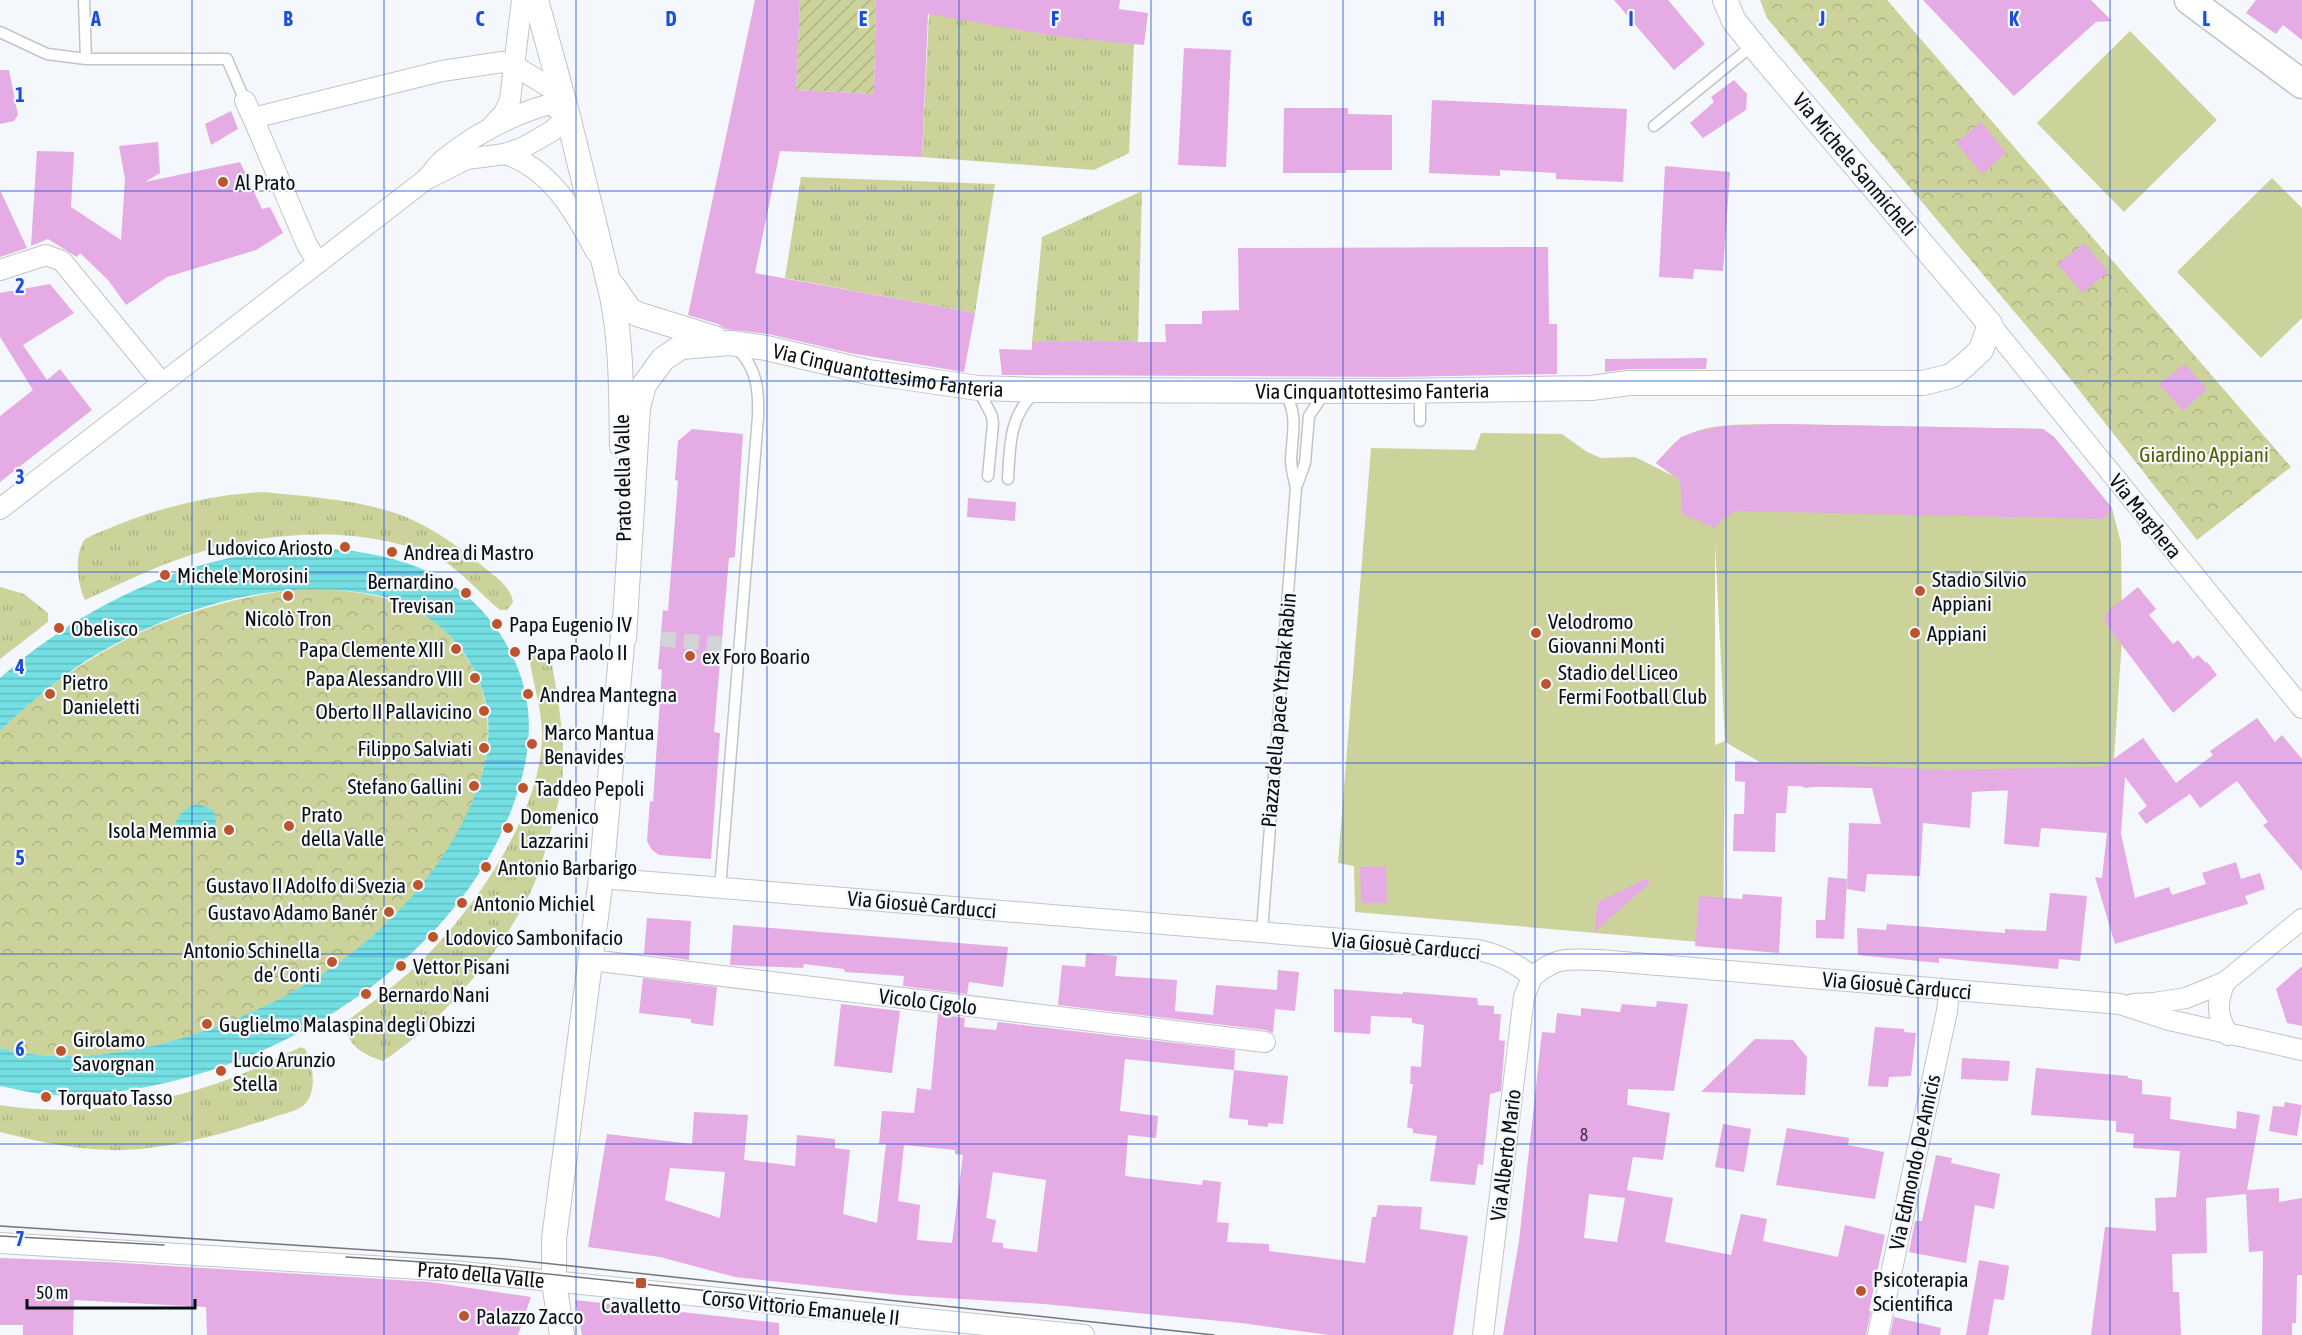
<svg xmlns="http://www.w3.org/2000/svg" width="2302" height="1335" font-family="'Asap Condensed',sans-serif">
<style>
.grass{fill:url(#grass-tufts)}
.park{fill:url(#park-crowns)}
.garden{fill:url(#garden-furrows)}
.pitch{fill:#cbd39b;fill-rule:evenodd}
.water{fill:url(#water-rules)}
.building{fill:#e4abe4;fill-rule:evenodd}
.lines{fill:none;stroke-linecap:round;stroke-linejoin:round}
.pedestrian-tunnel{stroke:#d1d4d7;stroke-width:15;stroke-dasharray:15 8;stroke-linecap:butt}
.service-casing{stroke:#c1c4c8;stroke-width:13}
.minor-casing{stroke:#c1c4c8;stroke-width:22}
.tertiary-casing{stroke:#c1c4c8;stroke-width:26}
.secondary-casing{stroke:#c1c4c8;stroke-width:31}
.service{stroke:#fff;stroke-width:10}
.minor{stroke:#fff;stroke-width:20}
.tertiary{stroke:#fff;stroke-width:24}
.secondary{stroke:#fff;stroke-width:28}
.tram{stroke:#757679;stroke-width:1.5}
.grid{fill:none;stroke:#1d4ed8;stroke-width:1.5;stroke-opacity:0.55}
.poi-dot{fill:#bc552d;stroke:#f4f7fb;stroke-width:2}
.labels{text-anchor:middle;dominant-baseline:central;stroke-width:4.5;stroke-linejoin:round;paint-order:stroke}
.number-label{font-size:18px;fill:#423444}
.street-label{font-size:21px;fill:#0c0d0e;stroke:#f4f7fb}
.poi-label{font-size:21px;fill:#0c0d0e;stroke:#f4f7fb;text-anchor:start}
.park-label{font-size:21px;fill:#555c00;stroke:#f4f7fb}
.grid-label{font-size:20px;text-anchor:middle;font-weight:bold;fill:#1d4ed8;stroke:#f4f7fb;stroke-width:4.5;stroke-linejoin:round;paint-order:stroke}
</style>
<defs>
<pattern id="grass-tufts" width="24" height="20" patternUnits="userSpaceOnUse" patternTransform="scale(1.5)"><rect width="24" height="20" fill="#cbd39b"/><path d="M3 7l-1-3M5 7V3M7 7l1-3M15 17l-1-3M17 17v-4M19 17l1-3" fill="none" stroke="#adb484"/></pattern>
<pattern id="park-crowns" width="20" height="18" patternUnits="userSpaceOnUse" patternTransform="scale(1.5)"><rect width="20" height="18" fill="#cbd39b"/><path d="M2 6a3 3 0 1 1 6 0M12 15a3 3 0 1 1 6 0" fill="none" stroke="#adb484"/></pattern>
<pattern id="garden-furrows" width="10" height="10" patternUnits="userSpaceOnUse" patternTransform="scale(1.5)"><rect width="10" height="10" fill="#cbd39b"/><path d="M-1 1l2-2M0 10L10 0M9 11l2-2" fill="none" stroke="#adb484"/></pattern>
<pattern id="water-rules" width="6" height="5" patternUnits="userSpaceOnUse" patternTransform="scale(1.5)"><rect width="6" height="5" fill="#73dfe2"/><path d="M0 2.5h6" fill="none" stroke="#62bec1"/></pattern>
</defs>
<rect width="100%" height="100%" fill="#f4f7fb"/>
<!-- grass -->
<path class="grass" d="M929,14L1134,44L1129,153L1094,170L922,157Z
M801,177L995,184L975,313L785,278Z
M1142,191L1138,342H1032L1042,237Z
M264,492C310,497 366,500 408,518C436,530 462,549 485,568C496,577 511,587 513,602L507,610H500C479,593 462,571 437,557C425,550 408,546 394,543C331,527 252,535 191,555C154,567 120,584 85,600C77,583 74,554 85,539C142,512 202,495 264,492Z
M0,587L24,594L48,613V622L0,659Z
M540,648L548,654L552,664C558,698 564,733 563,768C563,787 557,807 552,826C546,847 541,870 531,891C503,951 439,1025 383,1061C363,1054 348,1047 345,1024C352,1016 362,1010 370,1004C387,991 404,978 419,963C473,912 542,812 542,735C542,707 532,682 529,654L531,650Z
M301,1047L305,1049C313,1063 318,1092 304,1105C297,1111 283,1114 274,1117C226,1134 159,1152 108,1150C71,1149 36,1141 0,1132V1105C74,1117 151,1106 221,1082C248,1073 275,1059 301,1047Z"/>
<!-- park -->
<path class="park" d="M1760,0H1887L2291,467L2197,540L2060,366L1767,18Z
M311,588C379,593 432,599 470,663C495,705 491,754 474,798C451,860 401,915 349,956C262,1023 109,1077 0,1048V731C87,645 190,599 311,588Z"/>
<!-- garden -->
<path class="garden" d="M800,0H876L874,94L796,90Z"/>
<!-- pitch -->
<path class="pitch" d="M2130,31L2217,120L2124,212L2037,123Z
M2272,178L2302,208V318L2261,358L2177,272Z
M1777,424L2043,429L2054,437L2112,508L2121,543L2122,639L2112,788L1987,791L1823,786L1805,788L1725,742L1723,944L1355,912L1354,866L1338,863L1371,448L1475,450L1481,433L1562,434L1587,452L1601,458L1635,457L1673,476L1656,463C1664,455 1673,442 1683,437C1711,422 1747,425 1777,424ZM1715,543L1725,741L1715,745Z"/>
<!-- water -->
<path class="water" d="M321,548C396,553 463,572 504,640C538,697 534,751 511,811C445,982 229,1101 50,1095C34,1094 16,1089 0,1086V1048C111,1077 259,1023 348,956C391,924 434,876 459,829C479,792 493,751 487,709C481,672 458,637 427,617C420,613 413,607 406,603C390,597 373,594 357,592C268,580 176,609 99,653C66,672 27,705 0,731V678C63,622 143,578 225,559C257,552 289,550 321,548Z
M198,804L214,810L216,823C209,837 200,841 185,840C165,828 181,807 198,804Z"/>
<!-- building -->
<path class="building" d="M755,0H800L796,90L874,94L876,0H1120L1119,9L1148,13L1144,45L1055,36L928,14L922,157L780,151L755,273L975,313L964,372L850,353L768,334L725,329L718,324L688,315Z
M1614,0H1668L1705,44L1674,70Z
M1923,0H2091L2112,21L2096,22L2014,96Z
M2256,0H2302V40L2283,25L2276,34L2246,13Z
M1184,48L1231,50L1226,167L1178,165Z
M0,70H9L18,115L14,121L0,124Z
M1734,80L1747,94L1746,110L1703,138L1690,123L1714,102L1711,97Z
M1432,100L1627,109L1623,182L1556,179V173L1500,170V176L1429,173Z
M1284,108H1348V114L1392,115V170H1346V173H1283Z
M231,111L238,129L211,145L205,124Z
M1981,122L2006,153L1982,174L1956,143Z
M158,142L160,173L145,182L240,162L262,209L270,207L283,233L256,250L167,277L126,305L108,280L80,253L77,257L48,239L31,246L37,151L74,152L71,207L121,240L125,179L119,146Z
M1665,166L1730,172L1723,271L1694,269L1693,279L1659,277Z
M0,190L27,248L0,257Z
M2084,243L2108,272L2082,293L2058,264Z
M1548,247L1549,324H1557V374L1396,377L1002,375L999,349L1032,350V342H1166L1165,324H1202V311L1239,310L1238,248Z
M50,284L74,313L23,345L47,380L60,369L92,410L0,482V416L33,390L0,337V293Z
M1707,358L1706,369H1629L1605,372V359Z
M2185,364L2207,389L2183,411L2159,384Z
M1777,424L2043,429L2054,437L2112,508L2104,519L1735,511L1723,519L1715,528L1682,514L1680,480L1656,463L1681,437L1698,431L1724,426Z
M692,429L743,434L735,557L729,558L714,732L720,733L711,859L659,855L652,850L647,841L650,801L653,802L662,670L658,669L663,610L668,611L678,481L675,480L678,441Z
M968,498L1016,502L1015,521L967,517Z
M2138,587L2156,609L2149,615L2173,644L2178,640L2193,659L2198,655L2206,663L2207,662L2217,675L2173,713L2106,624V613Z
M2257,718L2275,742L2282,735L2302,759V871L2263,825L2268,822L2237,781L2200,808L2190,794L2146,824L2138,813L2147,806L2125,777L2121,834L2135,898L2169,887L2172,895L2206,884L2202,873L2236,862L2241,879L2260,873L2265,889L2245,896L2248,904L2115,944L2095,877L2102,878L2107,833L2041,828L2039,847L2004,844L2008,790L1972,792L1970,828L1923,823L1920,876L1867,874L1865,892L1847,889L1849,823L1881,824L1872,788L1788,786L1786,813H1776L1775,852L1733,851L1734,814H1744L1745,782L1735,781V761L1945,770L2102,767L2143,738L2176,783L2213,755L2210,751Z
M1386,866L1387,903H1361L1360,867Z
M1828,877L1847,879L1844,939L1816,938V920H1825Z
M1647,878L1650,883L1594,932L1598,902Z
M2050,893L2087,896L2080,961L2059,959L2058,969L1939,958V963L1858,955L1857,928L1886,930L1887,924L2005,933V929L2046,931Z
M1743,894L1782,897L1779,953L1695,946L1699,896L1742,899Z
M647,918L691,921L689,960L644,954Z
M733,925L1008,947L1003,987L969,982L967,994L903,986L904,976L845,972L844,969L804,964L803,968L730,965Z
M1086,953L1117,956L1115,976L1177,980L1175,1011L1213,1015L1216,985L1277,990L1278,970L1299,972L1295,1011L1275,1009L1273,1033L1266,1030L1058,1005L1062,965L1085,967Z
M2302,966V1026L2287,1023L2276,989Z
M643,978L717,987L713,1026L691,1023V1019L639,1013Z
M1334,989L1403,994V992L1477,998L1478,1005L1494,1006V1014H1501L1499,1040L1505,1041L1501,1091L1490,1094L1483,1165L1478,1164L1475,1185L1430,1181L1437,1136L1413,1133V1129L1407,1127L1413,1084H1410L1411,1066L1421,1067L1424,1025L1412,1023V1018L1371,1016L1370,1034L1334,1032Z
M1657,1001L1688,1004L1674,1091L1628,1089L1627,1105L1670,1113L1663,1160L1633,1157L1627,1190L1673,1198L1665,1242L1731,1255L1741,1214L1767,1219L1763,1241L1838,1257L1845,1225L1885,1235L1869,1311H1871L1866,1335H1503L1519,1241L1542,1032L1555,1033L1557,1013L1581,1016V1008L1620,1012L1622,1004L1656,1007ZM1589,1194L1625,1198L1617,1242L1584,1238Z
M841,1004L900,1011L892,1073L834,1066Z
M938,1014L965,1018L964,1027L996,1030L998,1022L1235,1050L1234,1070L1125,1059L1120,1111L1158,1116L1156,1138L1128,1135L1125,1176L1202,1185L1203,1180L1221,1182L1217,1222L1229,1223L1227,1242L1269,1244V1251L1365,1263L1372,1217H1376L1378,1205L1422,1207L1420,1229L1468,1236L1453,1335H1329L1241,1323L1044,1304L899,1295L735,1277L660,1257L588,1247L607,1134L692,1144L694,1112L748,1115L744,1160L795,1166L797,1135L835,1139V1148L850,1150L843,1214L877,1223L886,1144H879L882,1111L914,1113L917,1088L931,1090ZM904,1145L955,1150V1154L963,1155L952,1243L917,1240L920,1205L898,1201ZM670,1168L725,1172L720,1218L665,1200ZM993,1172L1046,1180L1037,1252L1003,1248V1243L992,1242L996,1220L986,1218Z
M1875,1027L1904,1029V1032L1916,1033L1911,1076L1889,1077L1888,1087L1868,1086Z
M1755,1039L1793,1040L1807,1057L1805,1095L1701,1092Z
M1962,1058L2010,1061L2008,1081L1961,1079Z
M2036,1068L2128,1076V1078L2142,1080V1094L2171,1097L2170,1119L2236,1129L2237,1111L2260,1115L2247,1190L2279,1188V1202L2302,1198V1275H2297L2296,1323H2292V1335H2262L2263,1251L2249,1252L2246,1194L2206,1198L2207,1253L2172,1254L2173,1292H2179L2181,1335H2091L2105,1227L2156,1231L2155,1198L2176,1197L2180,1151L2133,1148L2134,1134L2116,1132V1121L2031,1115Z
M1234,1070L1288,1076L1283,1124L1268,1123V1127L1248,1125V1120L1229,1118Z
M2285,1102L2302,1105L2297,1136L2269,1131L2273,1106L2284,1107Z
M1723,1124L1751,1129L1744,1172L1715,1167Z
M1787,1128L1849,1138L1848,1145L1884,1152L1875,1199L1776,1185Z
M1936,1155L1952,1158L1951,1163L2000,1174L1994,1209L1975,1205L1966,1263L1909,1252L1915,1221H1922Z
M0,1258L108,1262L430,1282L531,1297L518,1335H207L206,1307L74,1300L73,1335H23V1325H0Z
M1979,1260L2009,1266L2004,1300L1994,1299L1988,1335H1966Z
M575,1300L779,1323V1335H582Z
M1894,1317L1941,1328L1940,1335H1890Z"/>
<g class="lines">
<!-- pedestrian-tunnel -->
<path class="pedestrian-tunnel" d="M661,639L721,644"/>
<defs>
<path id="service" d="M84,0L86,59H227L245,101
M0,32L47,54L86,59
M1654,126L1753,45
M978,389L992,416L993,424L988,476
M1420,390V421
M1008,479C1010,445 1009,418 1034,393
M1297,485L1305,463L1309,416L1324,393
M720,888L758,417C759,390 757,367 736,348
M1262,931L1296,488C1294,479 1291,469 1291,459C1292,436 1299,412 1284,393"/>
<g id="minor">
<path d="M245,101L253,118"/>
<path d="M492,126L504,113L510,100L522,0"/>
<path d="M505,154C550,168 575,212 596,252"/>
<path d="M318,263L307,245L253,118L442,71L502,62L515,66L562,95"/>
<path d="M0,270L46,255L62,261L162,383"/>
<path d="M1990,324L2302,708"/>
<path d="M0,509L425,180C432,174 436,165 444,159C475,134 511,115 550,104L568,116L552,131L524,147L505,154L467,159L425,180"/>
<path d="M601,878L1478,950C1499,954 1516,963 1532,977"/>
<path d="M591,960L1265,1042"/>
<path d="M1532,977C1558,956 1567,959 1599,960L2120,1004L2169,1020L2302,1050"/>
<path d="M2225,982C2216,1003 2217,1016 2228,1035"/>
<path d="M2133,1004L2154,1003L2186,998L2225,982L2302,919"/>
<path id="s1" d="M0,1243L453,1271L1084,1335"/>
<path d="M1483,1335L1524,997L1532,977"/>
<path d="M1878,1335L1947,1011L1949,990"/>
</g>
<g id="tertiary">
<path d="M536,0L568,116L612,296C622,346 621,396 622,446"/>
<path d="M613,286L629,309L637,314L714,338"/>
<path id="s2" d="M624,638L638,407L644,385L663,359L681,347L730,343L766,348L868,372L978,388L1038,390L1396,391L1591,388L1629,383H1923L1951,376L1965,365L1981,350L1990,324L1763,57L1734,21L1725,0"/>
<path d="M562,1335L554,1282V1239L601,878L624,622"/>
</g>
<path id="secondary" d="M2189,0L2302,84"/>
</defs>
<!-- service casing -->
<use href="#service" class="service-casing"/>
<!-- minor casing -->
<use href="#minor" class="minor-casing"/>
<!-- tertiary casing -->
<use href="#tertiary" class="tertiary-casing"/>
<!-- secondary casing -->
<use href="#secondary" class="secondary-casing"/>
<!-- service -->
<use href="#service" class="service"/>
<!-- minor -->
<use href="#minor" class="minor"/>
<!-- tertiary -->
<use href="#tertiary" class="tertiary"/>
<!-- secondary -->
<use href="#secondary" class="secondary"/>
<!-- tram -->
<path class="tram" d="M0,1226L506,1259L1214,1335
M0,1236L164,1245
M346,1257L453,1264L785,1299"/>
</g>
<!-- grid -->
<path class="grid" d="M192,0V1335M384,0V1335M576,0V1335M767,0V1335M959,0V1335M1151,0V1335M1343,0V1335M1535,0V1335M1726,0V1335M1918,0V1335M2110,0V1335M0,191H2302M0,381H2302M0,572H2302M0,763H2302M0,954H2302M0,1144H2302"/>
<!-- markers -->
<g class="poi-dot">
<circle cx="223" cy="182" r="6"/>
<circle cx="345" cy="547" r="6"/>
<circle cx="392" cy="552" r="6"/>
<circle cx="165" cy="575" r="6"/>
<circle cx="1920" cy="591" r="6"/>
<circle cx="466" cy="593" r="6"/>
<circle cx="288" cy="596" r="6"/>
<circle cx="497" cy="624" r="6"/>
<circle cx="59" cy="628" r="6"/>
<circle cx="1536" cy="633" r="6"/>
<circle cx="1915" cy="633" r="6"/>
<circle cx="456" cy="649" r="6"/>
<circle cx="515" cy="652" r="6"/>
<circle cx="690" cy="656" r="6"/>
<circle cx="475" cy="678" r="6"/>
<circle cx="1546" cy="684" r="6"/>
<circle cx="50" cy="694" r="6"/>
<circle cx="528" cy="694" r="6"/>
<circle cx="484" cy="711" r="6"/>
<circle cx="532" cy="744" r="6"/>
<circle cx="484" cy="748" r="6"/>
<circle cx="474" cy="786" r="6"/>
<circle cx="523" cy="788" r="6"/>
<circle cx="289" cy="826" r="6"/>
<circle cx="508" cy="828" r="6"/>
<circle cx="229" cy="830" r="6"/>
<circle cx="486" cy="867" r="6"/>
<circle cx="418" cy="885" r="6"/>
<circle cx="462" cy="903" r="6"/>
<circle cx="389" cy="912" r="6"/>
<circle cx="433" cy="937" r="6"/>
<circle cx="332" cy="962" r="6"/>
<circle cx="401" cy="966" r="6"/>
<circle cx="366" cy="994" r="6"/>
<circle cx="207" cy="1024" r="6"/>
<circle cx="61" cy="1051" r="6"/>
<circle cx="221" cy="1071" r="6"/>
<circle cx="46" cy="1097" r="6"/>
<rect x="635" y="1277" width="12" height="12" rx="3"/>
<circle cx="1861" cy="1291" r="6"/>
<circle cx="464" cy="1316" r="6"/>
</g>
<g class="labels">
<!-- number labels -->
<g class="number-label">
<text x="1584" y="1134">8</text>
</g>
<!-- street labels -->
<g class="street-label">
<text transform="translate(1855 164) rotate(50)">Via Michele Sanmicheli</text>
<text stroke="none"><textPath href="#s2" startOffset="518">Via Cinquantottesimo Fanteria</textPath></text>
<text stroke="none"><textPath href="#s2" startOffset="1004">Via Cinquantottesimo Fanteria</textPath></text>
<text transform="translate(622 478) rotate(-91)">Prato della Valle</text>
<text transform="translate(2146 516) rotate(51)">Via Marghera</text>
<text transform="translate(1278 710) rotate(-85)">Piazza della pace Ytzhak Rabin</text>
<text transform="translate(922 904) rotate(5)">Via Giosuè Carducci</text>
<text transform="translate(1406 945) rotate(5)">Via Giosuè Carducci</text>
<text transform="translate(1897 985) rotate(5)">Via Giosuè Carducci</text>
<text transform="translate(928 1001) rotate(7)">Vicolo Cigolo</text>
<text transform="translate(1505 1155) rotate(-83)">Via Alberto Mario</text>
<text transform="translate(1914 1162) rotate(-78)">Via Edmondo De Amicis</text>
<text stroke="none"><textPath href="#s1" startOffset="482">Prato della Valle</textPath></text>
<text transform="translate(801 1307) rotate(6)">Corso Vittorio Emanuele II</text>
</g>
<!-- poi labels -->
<g class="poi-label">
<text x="235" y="182">Al Prato</text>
<text x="333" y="547" text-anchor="end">Ludovico Ariosto</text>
<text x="404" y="552">Andrea di Mastro</text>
<text x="177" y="575">Michele Morosini</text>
<text x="1932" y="579">Stadio Silvio<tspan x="1932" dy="24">Appiani</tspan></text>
<text x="454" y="581" text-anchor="end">Bernardino<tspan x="454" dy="24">Trevisan</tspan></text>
<text x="288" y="618" text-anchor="middle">Nicolò Tron</text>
<text x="1548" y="621">Velodromo<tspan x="1548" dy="24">Giovanni Monti</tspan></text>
<text x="509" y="624">Papa Eugenio IV</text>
<text x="71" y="628">Obelisco</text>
<text x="1927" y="633">Appiani</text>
<text x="444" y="649" text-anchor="end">Papa Clemente XIII</text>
<text x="527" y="652">Papa Paolo II</text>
<text x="702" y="656">ex Foro Boario</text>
<text x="1558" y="672">Stadio del Liceo<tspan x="1558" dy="24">Fermi Football Club</tspan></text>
<text x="463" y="678" text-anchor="end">Papa Alessandro VIII</text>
<text x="62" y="682">Pietro<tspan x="62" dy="24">Danieletti</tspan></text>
<text x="540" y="694">Andrea Mantegna</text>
<text x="472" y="711" text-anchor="end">Oberto II Pallavicino</text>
<text x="544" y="732">Marco Mantua<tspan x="544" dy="24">Benavides</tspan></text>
<text x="472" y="748" text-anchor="end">Filippo Salviati</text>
<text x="462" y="786" text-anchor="end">Stefano Gallini</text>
<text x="535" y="788">Taddeo Pepoli</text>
<text x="301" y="814">Prato<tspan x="301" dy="24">della Valle</tspan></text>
<text x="520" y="816">Domenico<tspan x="520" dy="24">Lazzarini</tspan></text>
<text x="217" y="830" text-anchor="end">Isola Memmia</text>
<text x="498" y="867">Antonio Barbarigo</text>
<text x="406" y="885" text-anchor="end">Gustavo II Adolfo di Svezia</text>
<text x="474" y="903">Antonio Michiel</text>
<text x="377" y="912" text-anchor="end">Gustavo Adamo Banér</text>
<text x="445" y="937">Lodovico Sambonifacio</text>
<text x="320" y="950" text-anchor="end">Antonio Schinella<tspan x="320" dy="24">de’ Conti</tspan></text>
<text x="413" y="966">Vettor Pisani</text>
<text x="378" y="994">Bernardo Nani</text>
<text x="219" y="1024">Guglielmo Malaspina degli Obizzi</text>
<text x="73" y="1039">Girolamo<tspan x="73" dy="24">Savorgnan</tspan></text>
<text x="233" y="1059">Lucio Arunzio<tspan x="233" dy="24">Stella</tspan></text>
<text x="58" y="1097">Torquato Tasso</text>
<text x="1873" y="1279">Psicoterapia<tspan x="1873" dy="24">Scientifica</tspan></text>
<text x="641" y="1305" text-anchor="middle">Cavalletto</text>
<text x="476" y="1316">Palazzo Zacco</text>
</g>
<!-- park labels -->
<g class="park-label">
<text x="2204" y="454">Giardino Appiani</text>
</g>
</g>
<g class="grid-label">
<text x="96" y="26">A</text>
<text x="288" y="26">B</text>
<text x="480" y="26">C</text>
<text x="671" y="26">D</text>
<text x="863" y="26">E</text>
<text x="1055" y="26">F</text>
<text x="1247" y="26">G</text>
<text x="1439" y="26">H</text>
<text x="1631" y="26">I</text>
<text x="1822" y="26">J</text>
<text x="2014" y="26">K</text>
<text x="2206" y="26">L</text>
<text x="20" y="102">1</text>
<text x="20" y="293">2</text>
<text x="20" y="484">3</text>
<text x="20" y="674">4</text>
<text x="20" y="865">5</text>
<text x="20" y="1056">6</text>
<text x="20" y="1246">7</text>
</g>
<!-- scale -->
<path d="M27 1299v9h168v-9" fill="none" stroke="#0c0d0e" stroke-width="3"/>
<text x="36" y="1299" font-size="18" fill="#0c0d0e" stroke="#f4f7fb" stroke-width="4.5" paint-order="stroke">50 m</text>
</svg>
